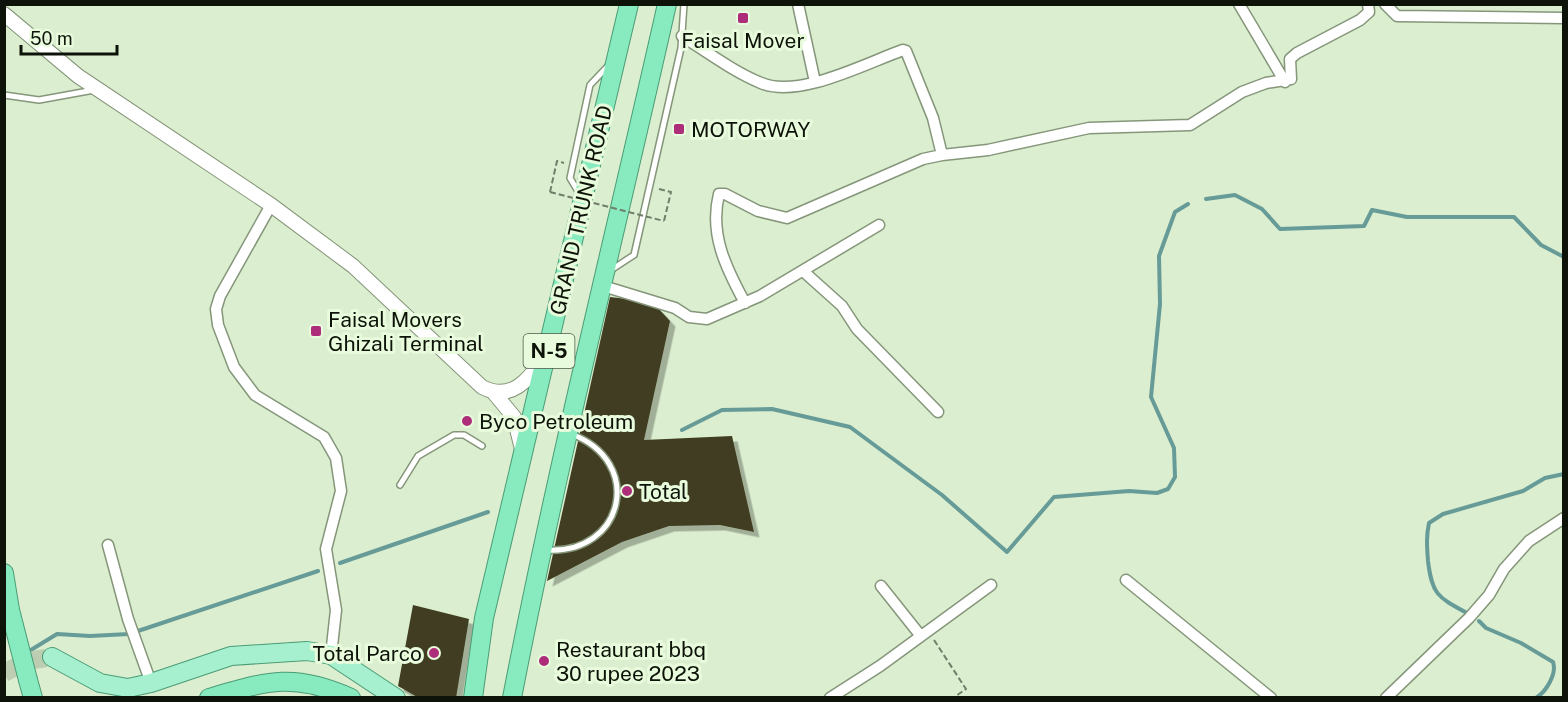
<svg xmlns="http://www.w3.org/2000/svg" width="1568" height="702" font-family="'Public Sans',sans-serif">
<style>
.lines{fill:none;stroke-linecap:round;stroke-linejoin:round}
.stream{stroke:#679b98;stroke-width:4}
.building{fill:#403e20;filter:url(#shadow)}
.primary-tunnel{stroke:#bccdb1;stroke-width:18;stroke-dasharray:18 9;stroke-linecap:butt}
.service-casing{stroke:#85967a;stroke-width:8}
.minor-casing{stroke:#85967a;stroke-width:13}
.tertiary-casing{stroke:#85967a;stroke-width:16}
.primary-casing{stroke:#4a9c75;stroke-width:20}
.trunk-casing{stroke:#4a9c75;stroke-width:20}
.path{stroke:#717e69;stroke-width:2;stroke-dasharray:6 3;stroke-linecap:butt}
.service{stroke:#fff;stroke-width:5}
.minor{stroke:#fff;stroke-width:10}
.tertiary{stroke:#fff;stroke-width:14}
.primary{stroke:#a6f0d0;stroke-width:18}
.trunk{stroke:#88ebc0;stroke-width:18}
.trunk-bridge-casing{stroke:#4a9c75;stroke-width:20;stroke-linecap:butt}
.path-bridge{stroke:#717e69;stroke-width:2;stroke-dasharray:6 3;stroke-linecap:butt}
.trunk-bridge{stroke:#88ebc0;stroke-width:18}
.poi-dot{fill:#ae2d7b;stroke:#e8fbdc;stroke-width:2}
.labels{text-anchor:middle;dominant-baseline:central;stroke-width:6;stroke-linejoin:round;paint-order:stroke}
.shield{fill:#e8fbdc;stroke:#4f5948;stroke-width:1.5}
.shield-label{font-size:20px;font-weight:bold;fill:#0d1308}
.poi-label{font-size:21px;fill:#0d1308;stroke:#e8fbdc;text-anchor:start}
.street-label{font-size:21px;fill:#0d1308;stroke:#e8fbdc}
</style>
<defs>
<filter id="shadow"><feDropShadow dx="5.5" dy="5.5" stdDeviation="0" flood-color="#0004"/></filter>
</defs>
<rect width="100%" height="100%" fill="#dbeecf"/>
<g class="lines">
<!-- stream -->
<path class="stream" d="M1206,199L1235,195L1262,209L1280,229L1364,226L1372,210L1407,217H1514L1541,245L1564,257
M682,430L722,410L772,409L850,427L942,495L1007,552L1054,497L1129,491L1157,493L1168,489L1175,477L1174,448L1151,397L1160,304L1159,256L1175,212L1188,204
M340,563L488,512
M1467,613C1437,597 1432,594 1428,561C1427,547 1426,537 1429,523L1443,514L1523,491L1545,478L1564,474
M1479,621L1486,628L1521,643L1553,662C1557,673 1547,691 1536,698
M26,653L57,634L90,636L129,634L318,571
M4,666L17,659"/>
</g>
<!-- building -->
<path class="building" d="M610,297L636,300L657,307L670,321L644,440L732,436L754,532L720,525L669,526L622,542L547,581Z
M413,605L469,619L456,698H419L398,686Z"/>
<g class="lines">
<!-- primary-tunnel -->
<path class="primary-tunnel" d="M4,673L27,661L52,657"/>
<defs>
<path id="service" d="M4,95L39,100L94,90
M579,193L570,178L590,85L609,65
M611,270L634,255L681,48L684,4
M400,485L418,456L454,435H464L482,446
M546,550C625,555 645,461 571,434"/>
<path id="minor" d="M798,4L815,82
M1239,4L1285,82
M1385,4L1397,16L1564,18
M682,36C707,52 734,72 761,83C799,99 866,63 903,50L906,51L933,118L942,155L988,150L1089,128L1190,125L1242,92L1266,83L1291,79L1290,59L1297,53L1360,20L1369,12L1368,4
M271,205L220,296L216,309L218,325L234,367L255,395L324,437L336,458L341,491L326,549L336,610L331,655
M803,271L842,306L857,329L938,412
M603,286L675,308L689,317L707,319L760,296L879,225
M745,303C726,268 709,234 719,194H725L758,211L787,218L923,159L942,155
M108,545L128,619L151,683
M1126,580L1271,698
M881,586L920,635
M830,698L880,666L991,585
M1386,698L1469,618L1489,595L1504,569L1529,541L1564,518"/>
<path id="tertiary" d="M4,14L78,76L271,205L353,266L482,387C511,402 529,380 544,357
M494,393L514,417L522,449"/>
<path id="primary" d="M52,657L100,683L128,688L151,683L231,656L307,651L331,655L396,698"/>
<path id="trunk" d="M4,573L10,610
M28,680L33,698
M209,698C267,681 294,672 351,698
M473,698L484,618L629,4
M512,698C557,465 615,235 667,4"/>
</defs>
<!-- service casing -->
<use href="#service" class="service-casing"/>
<!-- minor casing -->
<use href="#minor" class="minor-casing"/>
<!-- tertiary casing -->
<use href="#tertiary" class="tertiary-casing"/>
<!-- primary casing -->
<use href="#primary" class="primary-casing"/>
<!-- trunk casing -->
<use href="#trunk" class="trunk-casing"/>
<!-- path -->
<path class="path" d="M659,189L671,192L664,221
M550,192L557,161L564,163
M934,640L966,689L953,698"/>
<!-- service -->
<use href="#service" class="service"/>
<!-- minor -->
<use href="#minor" class="minor"/>
<!-- tertiary -->
<use href="#tertiary" class="tertiary"/>
<!-- primary -->
<use href="#primary" class="primary"/>
<!-- trunk -->
<use href="#trunk" class="trunk"/>
<defs>
<path id="trunk-bridge" d="M10,610L28,680"/>
</defs>
<!-- trunk-bridge casing -->
<use href="#trunk-bridge" class="trunk-bridge-casing"/>
<!-- path-bridge -->
<path class="path-bridge" d="M550,192L664,221"/>
<!-- trunk-bridge -->
<use href="#trunk-bridge" class="trunk-bridge"/>
</g>
<!-- markers -->
<g class="poi-dot">
<rect x="737" y="12" width="12" height="12" rx="3"/>
<rect x="673" y="123" width="12" height="12" rx="3"/>
<rect x="310" y="325" width="12" height="12" rx="3"/>
<circle cx="467" cy="421" r="6"/>
<circle cx="627" cy="491" r="6"/>
<circle cx="434" cy="653" r="6"/>
<circle cx="544" cy="661" r="6"/>
</g>
<g class="labels">
<!-- shield labels -->
<rect class="shield" x="523.5" y="334" width="51" height="34" rx="4.5"/>
<g class="shield-label">
<text x="549" y="351">N-5</text>
</g>
<!-- poi labels -->
<g class="poi-label">
<text x="743" y="40" text-anchor="middle">Faisal Mover</text>
<text x="691" y="129">MOTORWAY</text>
<text x="328" y="319">Faisal Movers<tspan x="328" dy="24">Ghizali Terminal</tspan></text>
<text x="479" y="421">Byco Petroleum</text>
<text x="639" y="491">Total</text>
<text x="556" y="649">Restaurant bbq<tspan x="556" dy="24">30 rupee 2023</tspan></text>
<text x="422" y="653" text-anchor="end">Total Parco</text>
</g>
<!-- street labels -->
<g class="street-label">
<text transform="translate(581 210) rotate(-77)">GRAND TRUNK ROAD</text>
</g>
</g>
<!-- border -->
<rect width="1568" height="702" fill="none" stroke="#0d1308" stroke-width="12"/>
<!-- scale -->
<path d="M21 45v9h96v-9" fill="none" stroke="#0d1308" stroke-width="3"/>
<text x="30" y="45" font-size="18" fill="#0d1308" stroke="#e8fbdc" stroke-width="4.5" paint-order="stroke">50 m</text>
</svg>
